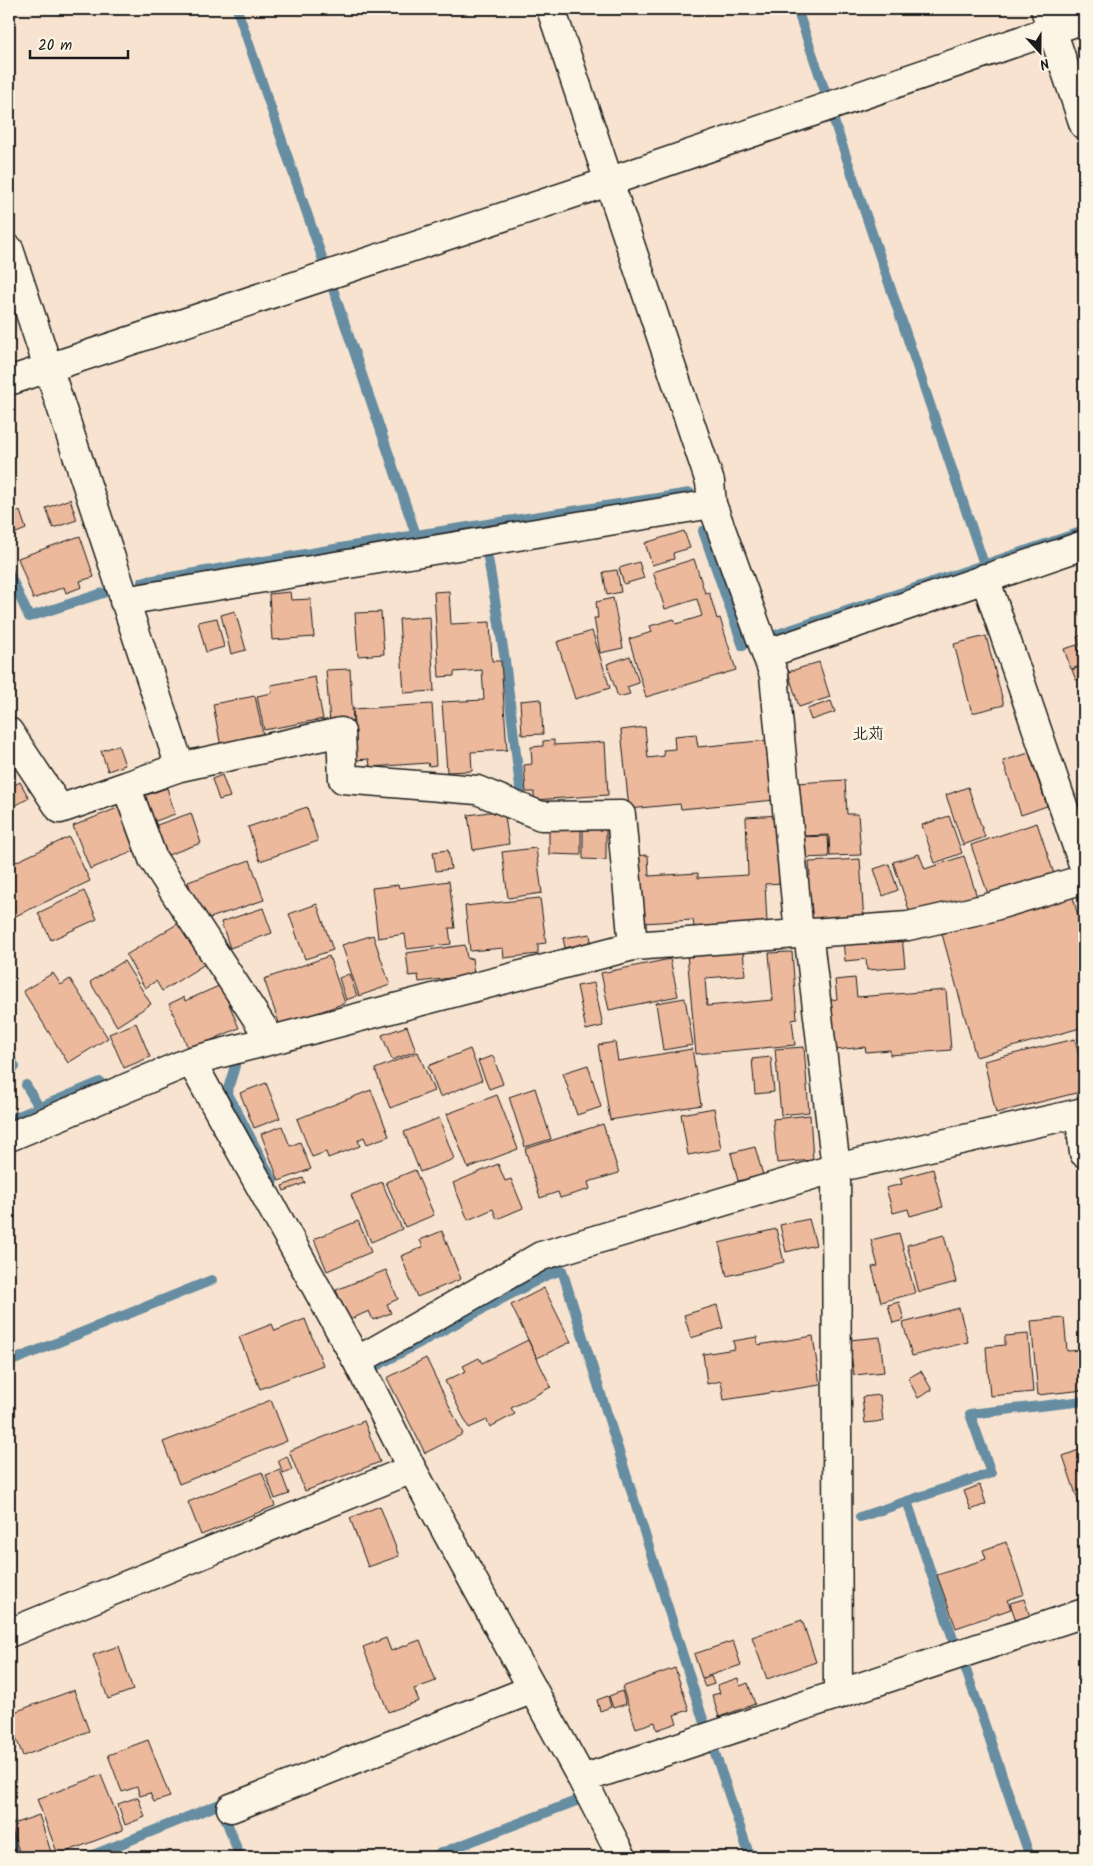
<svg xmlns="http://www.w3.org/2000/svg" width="1093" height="1866" font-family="Kalam,'Klee One',sans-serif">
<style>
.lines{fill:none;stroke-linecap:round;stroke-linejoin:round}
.stream{stroke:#668da1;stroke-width:10}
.building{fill:#ecb99d;stroke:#1c1c1c}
.minor-casing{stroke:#1c1c1c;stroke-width:31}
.minor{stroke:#fcf5e5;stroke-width:28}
.labels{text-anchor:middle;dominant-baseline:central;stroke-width:5;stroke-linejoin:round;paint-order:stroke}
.quarter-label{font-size:16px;font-weight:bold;fill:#1c1c1c;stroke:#fcf5e5}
</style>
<rect width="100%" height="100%" fill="#f7e3cf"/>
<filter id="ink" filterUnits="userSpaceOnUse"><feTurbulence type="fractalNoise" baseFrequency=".02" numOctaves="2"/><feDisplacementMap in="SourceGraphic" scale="10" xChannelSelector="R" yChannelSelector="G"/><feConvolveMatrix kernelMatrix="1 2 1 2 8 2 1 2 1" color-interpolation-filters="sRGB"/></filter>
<g filter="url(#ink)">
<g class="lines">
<!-- stream -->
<path class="stream" d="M237,9L324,263
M797,9L826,94
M833,118L984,564
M332,286L416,535
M703,531L743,646
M488,558L505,660L521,796
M9,573L29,617L106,592
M142,582L416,535L690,493
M778,634L1084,531
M9,1056L15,1067
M235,1066L227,1092L273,1181
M26,1085L39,1107
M9,1120L100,1082
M9,1362L212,1280
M376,1366L545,1276L562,1270L705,1726
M907,1501L955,1645
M860,1517L991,1473L970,1414L1084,1401
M965,1667L1030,1857
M714,1750L750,1857
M222,1809L240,1857
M9,1839L15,1857
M88,1857L230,1800
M431,1857L576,1801"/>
</g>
<!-- building -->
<path class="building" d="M70,499L77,520L53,528L46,508Z
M20,511L26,529L9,536V515Z
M684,531L690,548L673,553L674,559L652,565L645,543Z
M80,536L94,577L80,581L82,587L66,593L64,587L33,599L18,558Z
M694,559L705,593L709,592L717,619L720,618L736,670L646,697L629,639L652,632L650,626L674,619L676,624L702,616L697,599L665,609L653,572Z
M639,562L644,578L624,584L619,568Z
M617,570L621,592L607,595L603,572Z
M449,591L451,624L490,622L492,661H501L507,750L471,752L472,771L447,772L442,702L484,700L482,670L454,672V676L439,677L434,592Z
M290,592L291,600L311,599L314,637L272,640L269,594Z
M613,598L623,648L600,653L594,618H598L596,602Z
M235,611L246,650L231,654L221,615Z
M381,612L384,654L358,656L355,613Z
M430,617L434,691L404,693L399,619Z
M217,618L224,647L206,652L198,622Z
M592,631L610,688L575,699L557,642Z
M1084,634V657L1077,637Z
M986,636L1004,705L972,713L954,644Z
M1077,645L1084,665L1071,669L1064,649Z
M630,656L639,683L627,687L630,694L618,697L607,664Z
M819,662L830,697L799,707L788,672Z
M1084,665V678L1076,680L1072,670Z
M350,669L353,722L330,723L326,670Z
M315,677L323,719L264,730L257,696L272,693L271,685Z
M255,696L264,739L221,747L213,704Z
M541,699L543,734L522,735L520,701Z
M831,701L835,712L811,720L807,709Z
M432,704L436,765L429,766L428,763L370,767L369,759L356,760L353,709Z
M645,727L648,758L664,756L663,750L675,749L674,736L696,734L698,747L769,740L775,800L681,809L680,804L629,809L621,730Z
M554,740V745L605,742L608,795L534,800V792H526L524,765L532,764L531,747L543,746V741Z
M118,745L125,765L108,771L101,751Z
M1029,753L1047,806L1021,815L1003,761Z
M222,775L230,797L219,800L212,779Z
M845,780L847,814H858L861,855L830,856L829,835L799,836L796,783Z
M20,782L29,798L9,809V788Z
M968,787L985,837L963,845L946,795Z
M167,788L175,814L150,823L141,797Z
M120,807L137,850L90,869L73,826Z
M307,807L318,841L260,861L248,827Z
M504,810L509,844L473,850L468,815Z
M191,813L201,843L165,856L154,826Z
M780,815L783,883L765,884L767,923L694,927L693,920L643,923L642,891H635L633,856L648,855L649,876L698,873V878L748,875L746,817Z
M949,816L962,853L935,863L922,825Z
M1037,823L1054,874L989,897L971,845Z
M549,827L581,828V855L549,854Z
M583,828H606V860L583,859Z
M828,836L829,857L800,858L799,837Z
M69,837L90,881L9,919V865Z
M536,848L542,893L508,898L502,852Z
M448,850L451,869L436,871L433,852Z
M919,854L925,869L964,856L978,900L911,916L893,862Z
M860,859L864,923L812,920L811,903L803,904L802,876H810L809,862Z
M250,860L264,900L201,921L188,882Z
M889,864L898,890L883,896L874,869Z
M449,881L455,928H449L451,944L407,949L405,934L378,938L372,888L398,885L399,888Z
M84,891L97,919L51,940L38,913Z
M1073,897L1084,938V1027L976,1057L942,934Z
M540,898L546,943L538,944V954L504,958L503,948L470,951L465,906Z
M317,904L333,950L305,959L289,914Z
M263,908L272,933L230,948L221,922Z
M179,923L205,964L162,991L156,981L145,988L126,955Z
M590,934L591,942L565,948L563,938Z
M373,935L390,985L359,996L342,945Z
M902,936L905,967L867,970L866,959L845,961L843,941Z
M465,945L467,959L472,958L474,975L419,982L418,975L409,976L406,953Z
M743,949L745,975L705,978L707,1006L773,1000L769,953L792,952L797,1019L792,1020L795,1045L696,1054L687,954Z
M329,956L345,1003L280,1026L264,979Z
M670,959L678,996L609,1010L601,973Z
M124,961L151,1004L117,1026L90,982Z
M53,973L61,985L70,979L108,1038L68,1063L23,991Z
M349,974L357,996L346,1000L339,978Z
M855,978L857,997L946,990L951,1050L890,1055V1050L866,1052L865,1047L835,1050L831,1000L837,999L835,980Z
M594,983L603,1026L586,1030L577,986Z
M221,985L239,1028L189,1050L169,1004L184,997L185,1001Z
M685,998L693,1045L663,1050L656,1003Z
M136,1023L150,1057L124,1068L109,1034Z
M407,1026L416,1051L392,1060L382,1035Z
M1084,1038V1062L1079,1039Z
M1075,1039L1084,1079V1091L996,1113L984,1061Z
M615,1042L618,1061L692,1049L701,1105L610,1120L598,1045Z
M804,1047L809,1112L781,1115L775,1049Z
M470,1049L482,1080L440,1097L428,1066Z
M418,1052L434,1091L390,1108L375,1069Z
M493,1056L503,1084L489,1089L478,1061Z
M771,1057L774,1092L755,1094L752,1059Z
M588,1065L601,1107L577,1115L563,1073Z
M266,1083L280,1118L254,1128L240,1093Z
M535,1088L551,1139L525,1147L509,1097Z
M371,1090L389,1136L367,1144L364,1137L358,1140L360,1146L328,1158L326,1152L312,1157L297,1119Z
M497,1095L518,1149L468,1168L447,1114Z
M714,1108L721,1149L688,1155L681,1114Z
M810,1115L813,1160L777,1163L773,1119Z
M439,1118L454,1159L420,1172L404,1132Z
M603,1124L619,1173L588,1182L590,1189L560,1198L558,1192L540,1198L525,1149Z
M282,1126L290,1146L300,1142L311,1169L279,1181L261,1134Z
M755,1147L763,1175L738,1181L731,1153Z
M498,1164L505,1181L511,1179L523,1208L497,1219L493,1209L468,1220L453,1183Z
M933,1169L943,1207L910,1216L908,1209L893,1213L886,1188L902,1184L900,1178Z
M415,1170L434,1215L405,1227L386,1182Z
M303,1178L305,1183L284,1191L282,1186Z
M382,1182L402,1229L371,1242L351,1195Z
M809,1219L816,1245L786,1252L780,1225Z
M358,1221L371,1252L327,1271L314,1239Z
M776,1229L784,1262L727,1276L719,1243Z
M442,1231L461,1279L417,1297L401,1256L423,1247L420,1240Z
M899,1233L915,1293L881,1302L872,1267L878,1266L871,1240Z
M944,1235L956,1282L919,1292L907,1245Z
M386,1270L398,1299L387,1304L391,1313L373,1320L369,1311L349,1320L336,1290Z
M544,1288L571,1342L537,1358L511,1305Z
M899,1302L904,1320L893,1323L888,1305Z
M717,1305L723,1328L691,1338L684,1315Z
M959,1308L968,1342L912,1356L903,1323Z
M1064,1318L1067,1351L1083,1350L1084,1390L1038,1395L1031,1321Z
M305,1319L323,1365L260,1389L239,1337L272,1324L275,1331Z
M1028,1334L1033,1392L990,1396L986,1347L1005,1345V1336Z
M813,1336L820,1385L724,1400L721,1381L707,1384L703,1354L735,1349L733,1341L757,1337L758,1345Z
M880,1337L884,1372L854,1375L849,1340Z
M528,1340L551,1387L511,1408L515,1414L490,1427L487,1420L469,1428L445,1381L466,1371L463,1366L479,1358L482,1363Z
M426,1358L463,1434L425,1453L387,1378Z
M921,1371L932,1390L918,1398L908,1378Z
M880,1395L883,1421L865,1423L862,1397Z
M271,1400L287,1441L179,1484L163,1442Z
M364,1421L380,1462L305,1491L289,1451Z
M1084,1448V1518L1063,1456Z
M287,1456L292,1470L283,1473L278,1460Z
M280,1470L289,1494L275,1499L266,1475Z
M262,1472L275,1506L201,1535L188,1502Z
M980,1485L986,1504L971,1510L964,1491Z
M380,1506L399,1556L368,1567L350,1518Z
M1006,1542L1024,1594L1007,1600L1011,1609L956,1628L937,1575L986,1559L983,1550Z
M1024,1599L1032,1622L1018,1627L1010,1603Z
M802,1620L816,1662L767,1679L752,1637Z
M386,1638L391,1651L420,1640L436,1681L414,1689L419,1701L388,1712L363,1647Z
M733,1641L741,1665L702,1678L694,1654Z
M119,1646L133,1690L108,1699L93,1655Z
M675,1668L689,1710L674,1715L677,1723L657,1730L655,1722L636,1728L622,1687Z
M711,1676L714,1684L705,1687L702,1680Z
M738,1678L740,1686L748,1683L755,1704L719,1717L712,1695L720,1693L717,1685Z
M74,1690L89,1731L23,1756L9,1720V1714Z
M622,1691L626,1704L613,1708L609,1696Z
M608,1696L611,1707L600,1711L597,1700Z
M148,1740L170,1797L154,1802L150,1793L140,1796L137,1787L122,1792L108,1755Z
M101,1775L123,1830L58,1855L37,1799Z
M138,1797L145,1817L125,1825L118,1804Z
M39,1815L52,1855L44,1857H21L10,1825Z"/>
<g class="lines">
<defs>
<path id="minor" d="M551,9L710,482L712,504L774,675L799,933
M1045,9L1084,125
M9,249L180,767
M9,381L608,182L1084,19
M985,578L1084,867
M124,601L712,504
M766,654L1084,545
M9,732L60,809L126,786L153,859L271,1040
M126,786L180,767L341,732L343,779L477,790L541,816L621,815L633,946
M808,932L836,1168L838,1695
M191,1061L357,1361L412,1469L582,1779L622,1857
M1079,1113L1084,1153
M9,1137L191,1061L633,946L908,926L988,908L1084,879
M357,1361L541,1256L836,1168L1084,1112
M9,1633L412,1469
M582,1779L1084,1613
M231,1808L533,1689"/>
</defs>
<!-- minor casing -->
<use href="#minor" class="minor-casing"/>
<!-- minor -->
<use href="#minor" class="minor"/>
</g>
</g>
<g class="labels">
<!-- quarter labels -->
<g class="quarter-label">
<text x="868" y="734">北苅</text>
</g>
</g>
<!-- margin -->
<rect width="1093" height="1866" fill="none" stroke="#fcf5e5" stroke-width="30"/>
<rect x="15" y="15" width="1063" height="1836" fill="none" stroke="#1c1c1c" stroke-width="2" filter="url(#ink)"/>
<!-- north arrow -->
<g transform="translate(1040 52) rotate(159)" stroke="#fcf5e5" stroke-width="4" paint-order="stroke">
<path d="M0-4L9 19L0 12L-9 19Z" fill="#1c1c1c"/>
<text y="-8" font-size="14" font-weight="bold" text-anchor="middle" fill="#1c1c1c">N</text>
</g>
<!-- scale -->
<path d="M30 50v8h98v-8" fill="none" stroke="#1c1c1c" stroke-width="2.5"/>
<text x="38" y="50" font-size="15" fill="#1c1c1c" stroke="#fcf5e5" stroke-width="4" paint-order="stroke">20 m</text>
</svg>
